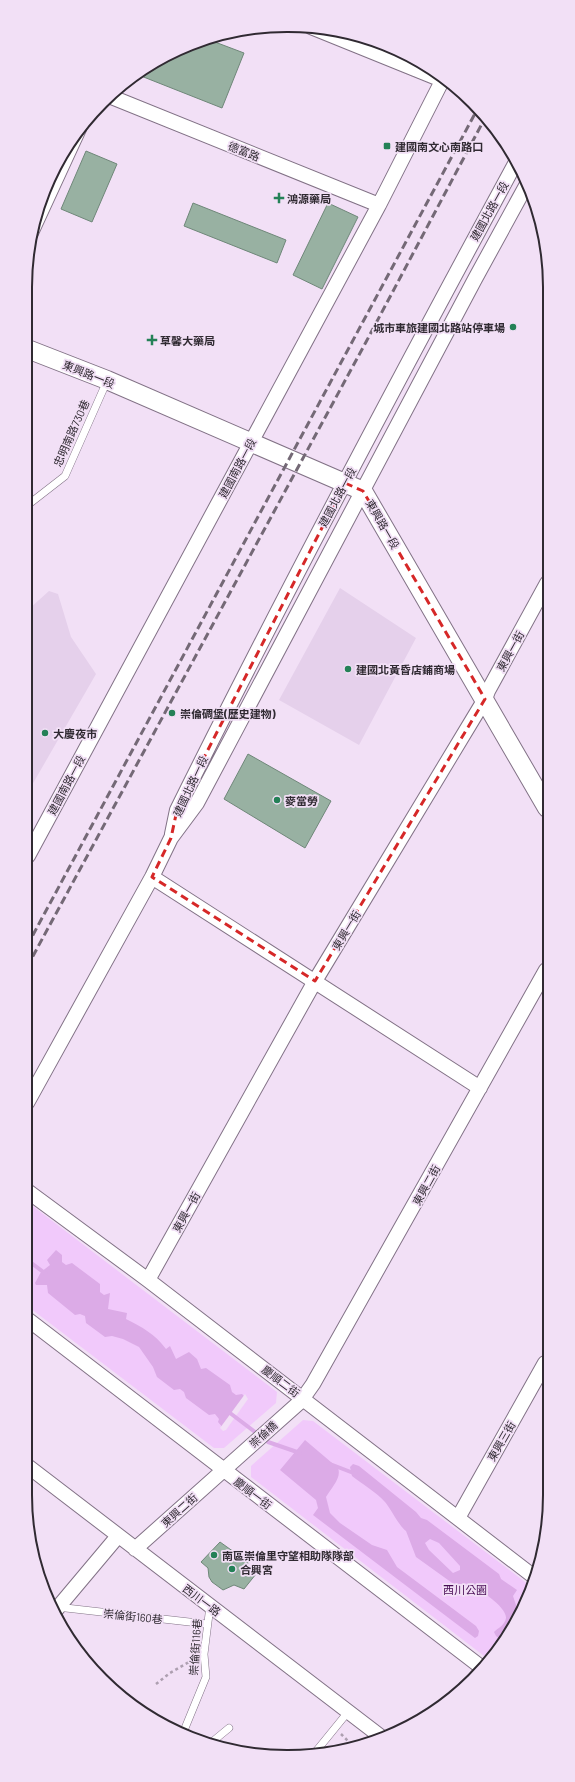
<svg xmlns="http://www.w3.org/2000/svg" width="575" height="1782" font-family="Barlow,'Noto Sans TC',sans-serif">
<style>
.built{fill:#e5d0eb}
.green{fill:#f1c9fb}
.water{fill:#dcabe7;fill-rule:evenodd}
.pier{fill:#f2e0f6}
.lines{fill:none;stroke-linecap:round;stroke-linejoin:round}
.stream{stroke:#dcabe7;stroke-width:4}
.building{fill:#98b1a2;stroke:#6f8779}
.service-casing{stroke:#827286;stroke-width:8}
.minor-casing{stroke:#827286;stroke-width:16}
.tertiary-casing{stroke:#827286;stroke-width:20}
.path{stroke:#ad9fb0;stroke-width:2.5;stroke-dasharray:3 3;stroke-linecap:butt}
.service{stroke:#fff;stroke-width:7}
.minor{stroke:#fff;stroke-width:14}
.tertiary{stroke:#fff;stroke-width:18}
.rail{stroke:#746976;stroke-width:3;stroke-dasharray:8 4;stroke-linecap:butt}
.marked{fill:none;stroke:#d62828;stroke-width:3;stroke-dasharray:8 5;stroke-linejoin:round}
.poi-dot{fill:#248157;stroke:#f2e0f6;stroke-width:1.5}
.labels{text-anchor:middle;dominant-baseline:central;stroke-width:3.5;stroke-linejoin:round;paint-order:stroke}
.poi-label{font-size:11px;font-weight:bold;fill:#302a32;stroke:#f2e0f6;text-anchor:start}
.street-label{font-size:11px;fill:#302a32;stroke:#f2e0f6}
.park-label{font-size:11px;fill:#470b54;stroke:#f2e0f6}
.rim{fill:none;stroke:#302a32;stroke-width:2}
</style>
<rect width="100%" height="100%" fill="#f2e0f6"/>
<!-- built -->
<path class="built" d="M340,588L416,638L359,745L279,700Z
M49,591L58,594L71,637L96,674L28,792L29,609Z"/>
<!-- green -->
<path class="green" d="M26,1201L277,1392L276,1403L224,1448H214L26,1305Z
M303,1420L313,1421L529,1585L506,1640L488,1659L251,1477V1466Z"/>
<!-- water -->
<path class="water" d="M56,1250L62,1255V1262L66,1265L72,1263L100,1284V1292L104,1295L110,1293L108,1309L127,1313L126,1319C142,1327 155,1334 166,1349L170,1346L176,1359L189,1352L197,1359L201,1369L206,1368L230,1385L232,1392L236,1395L242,1394L246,1398L224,1429L218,1422L219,1419L215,1414L209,1415L186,1398L184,1392L180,1389L174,1390L157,1377L153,1367L139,1347L123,1339L112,1336L105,1337L86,1323L85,1316L80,1314L75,1315L48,1293L47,1285H36L35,1283L41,1272L50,1265L47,1260Z
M305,1440L338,1468C342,1478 331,1488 326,1497L330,1513L340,1523L372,1545L387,1550L397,1567L476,1626L479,1631L478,1636L475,1638L313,1515L318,1508L316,1500L280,1470Z
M353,1464L359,1466L416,1512L421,1518L427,1520L499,1574L501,1579L517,1590L513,1596L518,1611L504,1642L496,1636L494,1632C498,1628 505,1625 506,1618C507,1607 477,1587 468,1584C464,1583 459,1585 455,1585L416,1557L406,1531C399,1526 391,1509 385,1502C376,1492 362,1484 352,1476L350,1467ZM430,1539L439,1543L460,1566V1570L453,1573L429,1550L425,1543Z"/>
<!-- pier -->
<path class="pier" d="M245,1394L248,1399L226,1430L223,1431L220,1428Z"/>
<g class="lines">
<!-- stream -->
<path class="stream" d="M26,1259L46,1274
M230,1413L268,1442L300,1453
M330,1464L356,1474"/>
</g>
<!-- building -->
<path class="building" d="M207,39L244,53L222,108L136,74L142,69L187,45Z
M86,151L117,164L92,222L61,209Z
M193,203L286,240L277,263L184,226Z
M328,203L358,217L322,289L293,275Z
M248,754L331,801L305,848L224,799Z
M220,1542L248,1562L247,1567L256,1574L244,1589L234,1585L223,1590L212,1582L209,1577L208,1568L201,1562Z"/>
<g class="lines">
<defs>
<path id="service" d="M29,504L65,476L107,381
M57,1607L207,1624
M183,1733L206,1677L204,1654L210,1606
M212,1742L229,1728
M313,1755L348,1712"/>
<path id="minor" d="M311,27L442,80
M109,96L379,205
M31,233L79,129
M172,834L177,810C285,592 400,376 516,162
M28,856L379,205L443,79
M152,877L480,1088
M27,1103L152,877L171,838L197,803L475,279L527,184
M26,1190L148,1280L533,1576
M148,1280L315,981L485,699L488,691L547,583
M26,1318L481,1667
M25,1464L380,1736
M458,1518L545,1363
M135,1549L301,1401L313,1384L546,970
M55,1611L118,1536"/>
<path id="tertiary" d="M30,350L107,380L363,491L547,808"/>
</defs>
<!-- service casing -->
<use href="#service" class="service-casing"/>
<!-- minor casing -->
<use href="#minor" class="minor-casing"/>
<!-- tertiary casing -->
<use href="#tertiary" class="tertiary-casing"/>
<!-- path -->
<path class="path" d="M156,1684L170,1673L194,1659
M341,1734L355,1748"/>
<!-- service -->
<use href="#service" class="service"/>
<!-- minor -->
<use href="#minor" class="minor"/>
<!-- tertiary -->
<use href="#tertiary" class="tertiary"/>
<!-- rail -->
<path class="rail" d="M27,946L478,108
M27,967L366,342L485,118"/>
</g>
<!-- marked area -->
<path class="marked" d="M345,483L363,491L485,699L315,981L152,877L171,838L177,810Z"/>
<!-- markers -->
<g class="poi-dot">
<rect x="383" y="142" width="8" height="8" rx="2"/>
<path d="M277 192h4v4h4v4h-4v4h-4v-4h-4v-4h4z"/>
<circle cx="513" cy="327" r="4"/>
<path d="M150 334h4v4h4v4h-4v4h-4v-4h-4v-4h4z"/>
<circle cx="348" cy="669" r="4"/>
<circle cx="172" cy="713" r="4"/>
<circle cx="45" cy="733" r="4"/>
<circle cx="277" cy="800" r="4"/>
<circle cx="214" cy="1555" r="4"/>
<circle cx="232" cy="1569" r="4"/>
</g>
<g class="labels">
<!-- poi labels -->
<g class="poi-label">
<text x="395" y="146">建國南文心南路口</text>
<text x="287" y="198">鴻源藥局</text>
<text x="505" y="327" text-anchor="end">城市車旅建國北路站停車場</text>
<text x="160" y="340">草馨大藥局</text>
<text x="356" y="669">建國北黃昏店鋪商場</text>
<text x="180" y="713">崇倫碉堡(歷史建物)</text>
<text x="53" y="733">大慶夜市</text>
<text x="285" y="800">麥當勞</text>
<text x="222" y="1555">南區崇倫里守望相助隊隊部</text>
<text x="240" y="1569">合興宮</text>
</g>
<!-- street labels -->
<g class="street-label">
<text transform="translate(244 151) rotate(22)">德富路</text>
<text transform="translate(489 211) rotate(-61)">建國北路一段</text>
<text transform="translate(89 374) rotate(22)">東興路一段</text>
<text transform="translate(71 433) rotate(-66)">忠明南路730巷</text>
<text transform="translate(237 468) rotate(-62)">建國南路一段</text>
<text transform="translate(337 497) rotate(-62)">建國北路一段</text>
<text transform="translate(383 524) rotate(60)">東興路一段</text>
<text transform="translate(510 651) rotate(-61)">東興一街</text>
<text transform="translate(66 785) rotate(-62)">建國南路一段</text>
<text transform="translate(190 786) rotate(-65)">建國北路一段</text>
<text transform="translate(346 930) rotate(-59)">東興一街</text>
<text transform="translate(426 1185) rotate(-61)">東興二街</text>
<text transform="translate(186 1212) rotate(-61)">東興一街</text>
<text transform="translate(281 1381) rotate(37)">慶順二街</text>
<text transform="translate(263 1434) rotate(-42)">崇倫橋</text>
<text transform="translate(501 1441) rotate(-60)">東興三街</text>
<text transform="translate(253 1493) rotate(37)">慶順一街</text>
<text transform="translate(179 1510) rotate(-42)">東興二街</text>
<text transform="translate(202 1600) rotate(37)">西川一路</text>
<text transform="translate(133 1616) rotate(6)">崇倫街160巷</text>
<text transform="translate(195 1647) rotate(-86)">崇倫街116巷</text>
</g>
<!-- park labels -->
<g class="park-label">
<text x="465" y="1589">西川公園</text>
</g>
</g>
<!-- crop -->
<path d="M0 0H575V1782H0ZM287 32H288A255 255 0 0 1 543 287V1495A255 255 0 0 1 288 1750H287A255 255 0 0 1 32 1495V287A255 255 0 0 1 287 32Z" fill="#f2e0f6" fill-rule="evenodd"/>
<path class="rim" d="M287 32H288A255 255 0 0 1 543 287V1495A255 255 0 0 1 288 1750H287A255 255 0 0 1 32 1495V287A255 255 0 0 1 287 32Z"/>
</svg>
